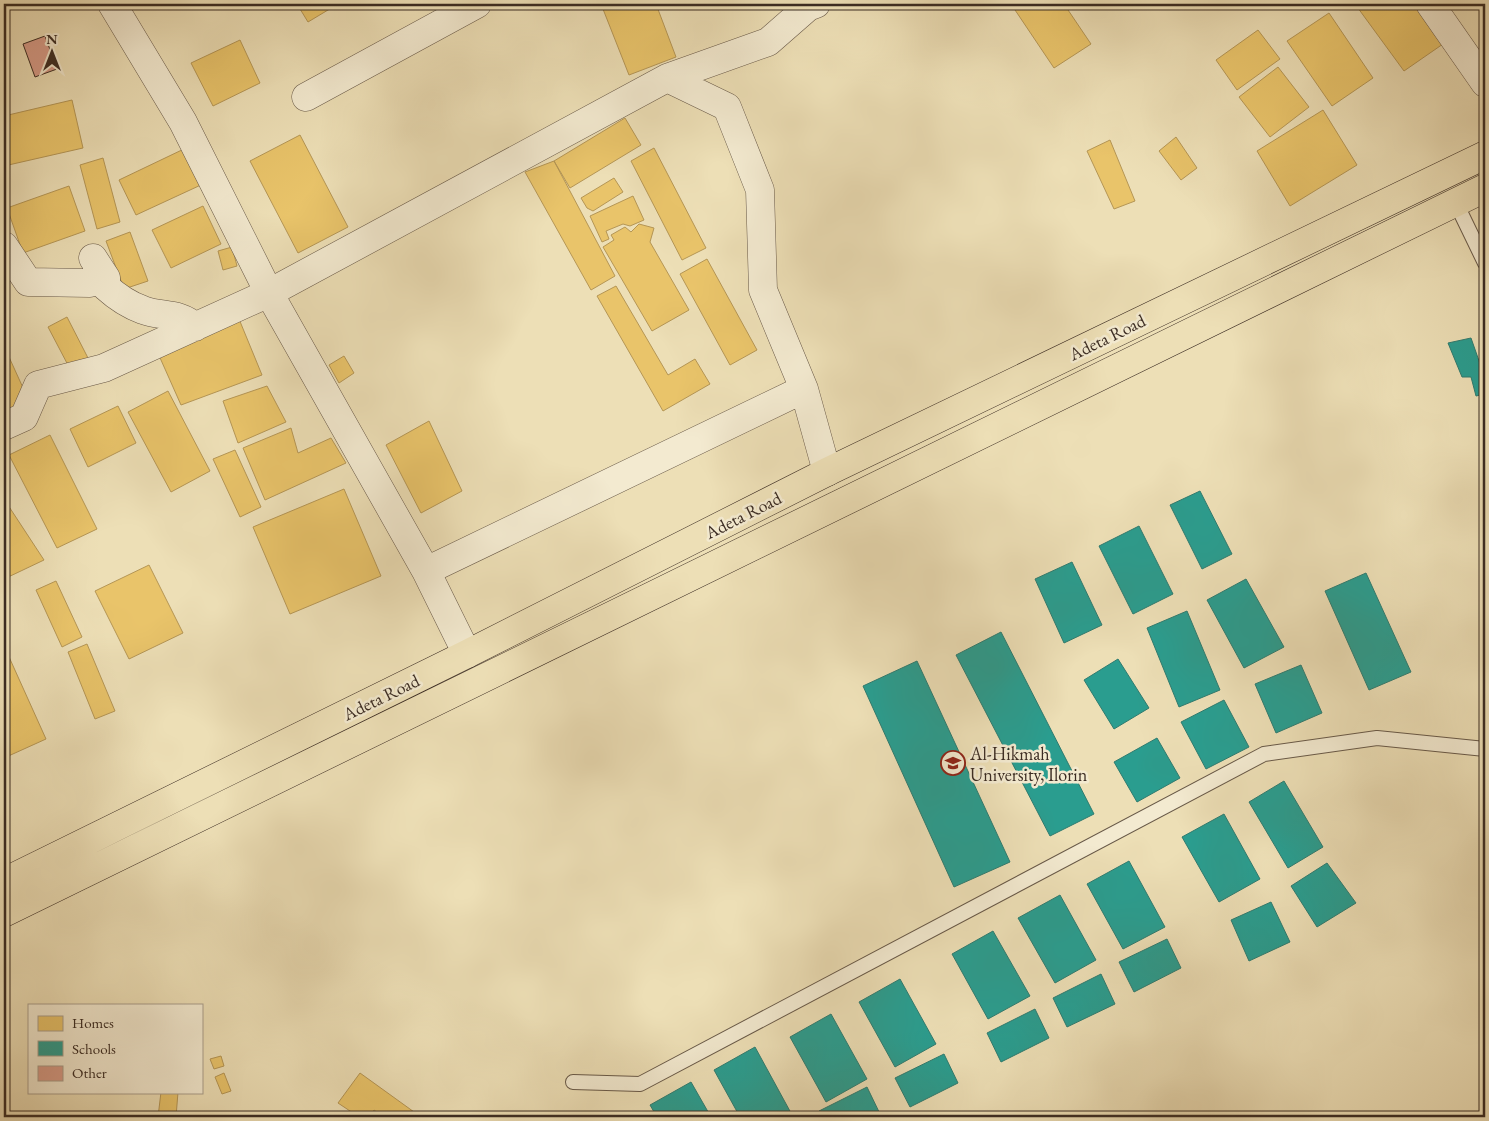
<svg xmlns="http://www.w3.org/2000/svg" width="1489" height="1121" font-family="'EB Garamond',serif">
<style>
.homes{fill:#e9c46a;stroke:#b59655}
.schools{fill:#2a9d8f;stroke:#2f7b6f}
.building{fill:#d99d8a;stroke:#3b2c23}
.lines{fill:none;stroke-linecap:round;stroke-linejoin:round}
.lane-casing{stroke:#685948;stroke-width:16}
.street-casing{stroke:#685948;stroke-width:29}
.primary-casing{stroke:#3b2c23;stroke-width:29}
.lane{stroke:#f3ead0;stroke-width:14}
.street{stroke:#f3ead0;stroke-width:28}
.primary{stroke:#eddfb6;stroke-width:28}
.labels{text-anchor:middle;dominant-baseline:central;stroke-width:5;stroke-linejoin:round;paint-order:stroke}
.street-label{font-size:18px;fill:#3b2c23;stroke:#f3ead0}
.poi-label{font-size:18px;fill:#3b2c23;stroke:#f3ead0;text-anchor:start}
</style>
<rect width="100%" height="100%" fill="#eddfb6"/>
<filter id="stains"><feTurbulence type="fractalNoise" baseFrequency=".004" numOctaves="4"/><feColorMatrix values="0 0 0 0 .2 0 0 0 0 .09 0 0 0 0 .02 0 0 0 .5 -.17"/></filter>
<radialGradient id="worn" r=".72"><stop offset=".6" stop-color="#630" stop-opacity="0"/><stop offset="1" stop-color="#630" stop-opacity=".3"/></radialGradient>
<!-- homes -->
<path class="homes" d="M297,4H338L308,22Z
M601,4H656L676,57L629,75Z
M1011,4H1064L1091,44L1054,68Z
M1355,4H1413L1443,44L1404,71Z
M1329,13L1373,78L1332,106L1287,41Z
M1258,30L1280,59L1237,90L1216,60Z
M240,40L260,83L213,106L191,63Z
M1278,67L1309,107L1270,137L1239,97Z
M72,100L83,148L4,166V116Z
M1323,110L1357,165L1290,206L1257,151Z
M625,118L641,145L570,188L554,161Z
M300,135L348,227L298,253L250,161Z
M1176,137L1197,168L1181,180L1159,151Z
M1110,140L1135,201L1114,209L1087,151Z
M186,148L203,184L136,215L119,180Z
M654,148L706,248L682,260L631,161Z
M103,158L120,222L97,229L80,165Z
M554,161L615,276L591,290L525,172Z
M614,178L623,192L593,211L587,208L581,198Z
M69,186L85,231L23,253L7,208Z
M633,196L644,220L630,226L623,224L606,231L609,239L602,242L590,216Z
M203,206L221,244L171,268L152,230Z
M639,224L654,228L650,242L689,310L652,331L603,247L614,240L611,235L625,227L631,232Z
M130,232L148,281L124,289L106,241Z
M232,247L237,266L223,270L218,251Z
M707,259L757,350L730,365L680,274Z
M616,286L668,375L695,359L710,384L663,411L597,296Z
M67,317L88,358L69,367L48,327Z
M239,319L262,375L181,405L157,351Z
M4,346L29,401L4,413Z
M344,356L354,373L339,383L329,365Z
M267,386L286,422L238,443L223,401Z
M168,391L210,471L171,492L128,412Z
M118,406L136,443L88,467L70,429Z
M429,421L462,491L421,513L386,445Z
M291,428L298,453L331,438L346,463L265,500L243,448Z
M50,435L97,529L57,548L9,455Z
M235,450L261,507L240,517L213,459Z
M344,489L381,576L290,614L253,527Z
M4,499L44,560L4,579Z
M149,565L183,633L129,659L95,591Z
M56,581L82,637L62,647L36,590Z
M87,644L115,711L95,719L68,652Z
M5,648L46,739L4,758V649Z
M221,1056L224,1066L214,1069L210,1059Z
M224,1073L231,1091L222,1094L215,1077Z
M360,1073L421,1117H384L374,1110L369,1117H359L338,1103Z
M161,1092H178L176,1117H158Z"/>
<!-- schools -->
<path class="schools" d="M1471,338L1485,378V394L1476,396L1471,377H1462L1448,343Z
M1200,491L1232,554L1202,569L1170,505Z
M1139,526L1173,594L1133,614L1099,546Z
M1072,562L1102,625L1064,643L1035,579Z
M1366,573L1411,672L1369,690L1325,591Z
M1246,579L1284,647L1244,668L1207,600Z
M1187,611L1220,690L1179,707L1147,628Z
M1001,632L1094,814L1050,836L956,655Z
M1118,659L1149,708L1114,729L1084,680Z
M917,661L1010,862L954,887L863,686Z
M1301,665L1322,713L1276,733L1255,684Z
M1224,700L1249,747L1206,769L1181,722Z
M1157,738L1180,778L1137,802L1114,762Z
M1284,781L1323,847L1288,868L1249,802Z
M1224,814L1260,879L1219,902L1182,837Z
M1129,861L1165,927L1123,949L1087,884Z
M1327,863L1356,903L1317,927L1291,886Z
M1060,895L1096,960L1055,983L1018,918Z
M1271,902L1290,942L1249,961L1231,920Z
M993,931L1030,996L988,1019L952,954Z
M1167,939L1181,968L1134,992L1119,962Z
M1101,974L1115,1004L1067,1027L1053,998Z
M900,979L936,1044L895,1067L859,1002Z
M1035,1009L1049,1038L1001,1062L987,1033Z
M831,1014L867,1079L826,1102L790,1037Z
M755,1047L791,1113L783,1117H740L714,1070Z
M944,1054L958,1083L910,1107L895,1078Z
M691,1082L711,1117H657L650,1105Z
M867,1087L881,1116L823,1117L819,1111Z"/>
<!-- building -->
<path class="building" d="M45,36L57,69L35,77L23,44Z"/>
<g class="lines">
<defs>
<path id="lane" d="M1455,201L1485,263
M573,1082L640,1084L1264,754L1377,738L1485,749"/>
<path id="street" d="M112,4L183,122L269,293L426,571L467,654
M816,4L808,7L768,42L667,78L727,107L760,190L763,290L804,389L827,472
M1430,4L1485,83
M306,97L477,4
M4,246L28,282L90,283L106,278
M93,258L106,278V287C117,297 129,305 143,310C161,317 180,312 195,327
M4,426L24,417L38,385L104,368L269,293L667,78
M426,571L804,389"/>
<path id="primary" d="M4,882L467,654L827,472L1485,155
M4,913L1485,188"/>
</defs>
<!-- lane casing -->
<use href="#lane" class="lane-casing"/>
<!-- street casing -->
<use href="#street" class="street-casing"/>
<!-- primary casing -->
<use href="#primary" class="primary-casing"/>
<!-- lane -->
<use href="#lane" class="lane"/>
<!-- street -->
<use href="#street" class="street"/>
<!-- primary -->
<use href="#primary" class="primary"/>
</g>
<!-- icons -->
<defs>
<symbol id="university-ring" viewBox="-11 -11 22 22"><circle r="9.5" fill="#f3ead0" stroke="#8f2418" stroke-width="1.5"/><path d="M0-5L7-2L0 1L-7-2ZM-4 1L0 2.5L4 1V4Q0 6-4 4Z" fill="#8f2418"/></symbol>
</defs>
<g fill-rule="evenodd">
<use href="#university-ring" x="939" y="749" width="28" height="28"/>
</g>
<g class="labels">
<!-- street labels -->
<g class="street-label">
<text transform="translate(1107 337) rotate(-26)">Adeta Road</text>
<text transform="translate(743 515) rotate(-27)">Adeta Road</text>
<text transform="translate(381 697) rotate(-26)">Adeta Road</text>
</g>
<!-- poi labels -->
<g class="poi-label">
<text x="970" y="753">Al-Hikmah<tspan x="970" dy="21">University, Ilorin</tspan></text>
</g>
</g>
<!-- margin -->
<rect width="1489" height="1121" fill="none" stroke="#eddfb6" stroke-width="20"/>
<rect x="5" y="5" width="1479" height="1111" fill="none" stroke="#3b2c23" stroke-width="2.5"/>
<rect x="10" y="10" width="1469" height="1101" fill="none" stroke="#3b2c23"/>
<!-- legend -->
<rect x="28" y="1004" width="175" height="90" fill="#f3ead0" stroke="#a99e8b"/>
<rect x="38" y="1016" width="25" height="15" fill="#e9c46a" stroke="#a99e8b"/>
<text x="72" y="1028" font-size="15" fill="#3b2c23">Homes</text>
<rect x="38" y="1041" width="25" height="15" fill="#2a9d8f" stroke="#a99e8b"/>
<text x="72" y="1054" font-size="15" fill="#3b2c23">Schools</text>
<rect x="38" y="1066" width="25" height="15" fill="#d99d8a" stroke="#a99e8b"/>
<text x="72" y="1078" font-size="15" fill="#3b2c23">Other</text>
<!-- north arrow -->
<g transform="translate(52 52)" stroke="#f3ead0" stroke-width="4" paint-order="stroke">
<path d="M0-4L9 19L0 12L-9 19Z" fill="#3b2c23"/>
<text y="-8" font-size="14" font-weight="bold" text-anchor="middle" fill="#3b2c23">N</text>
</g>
<rect width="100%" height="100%" filter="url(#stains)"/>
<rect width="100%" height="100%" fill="url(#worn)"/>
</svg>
